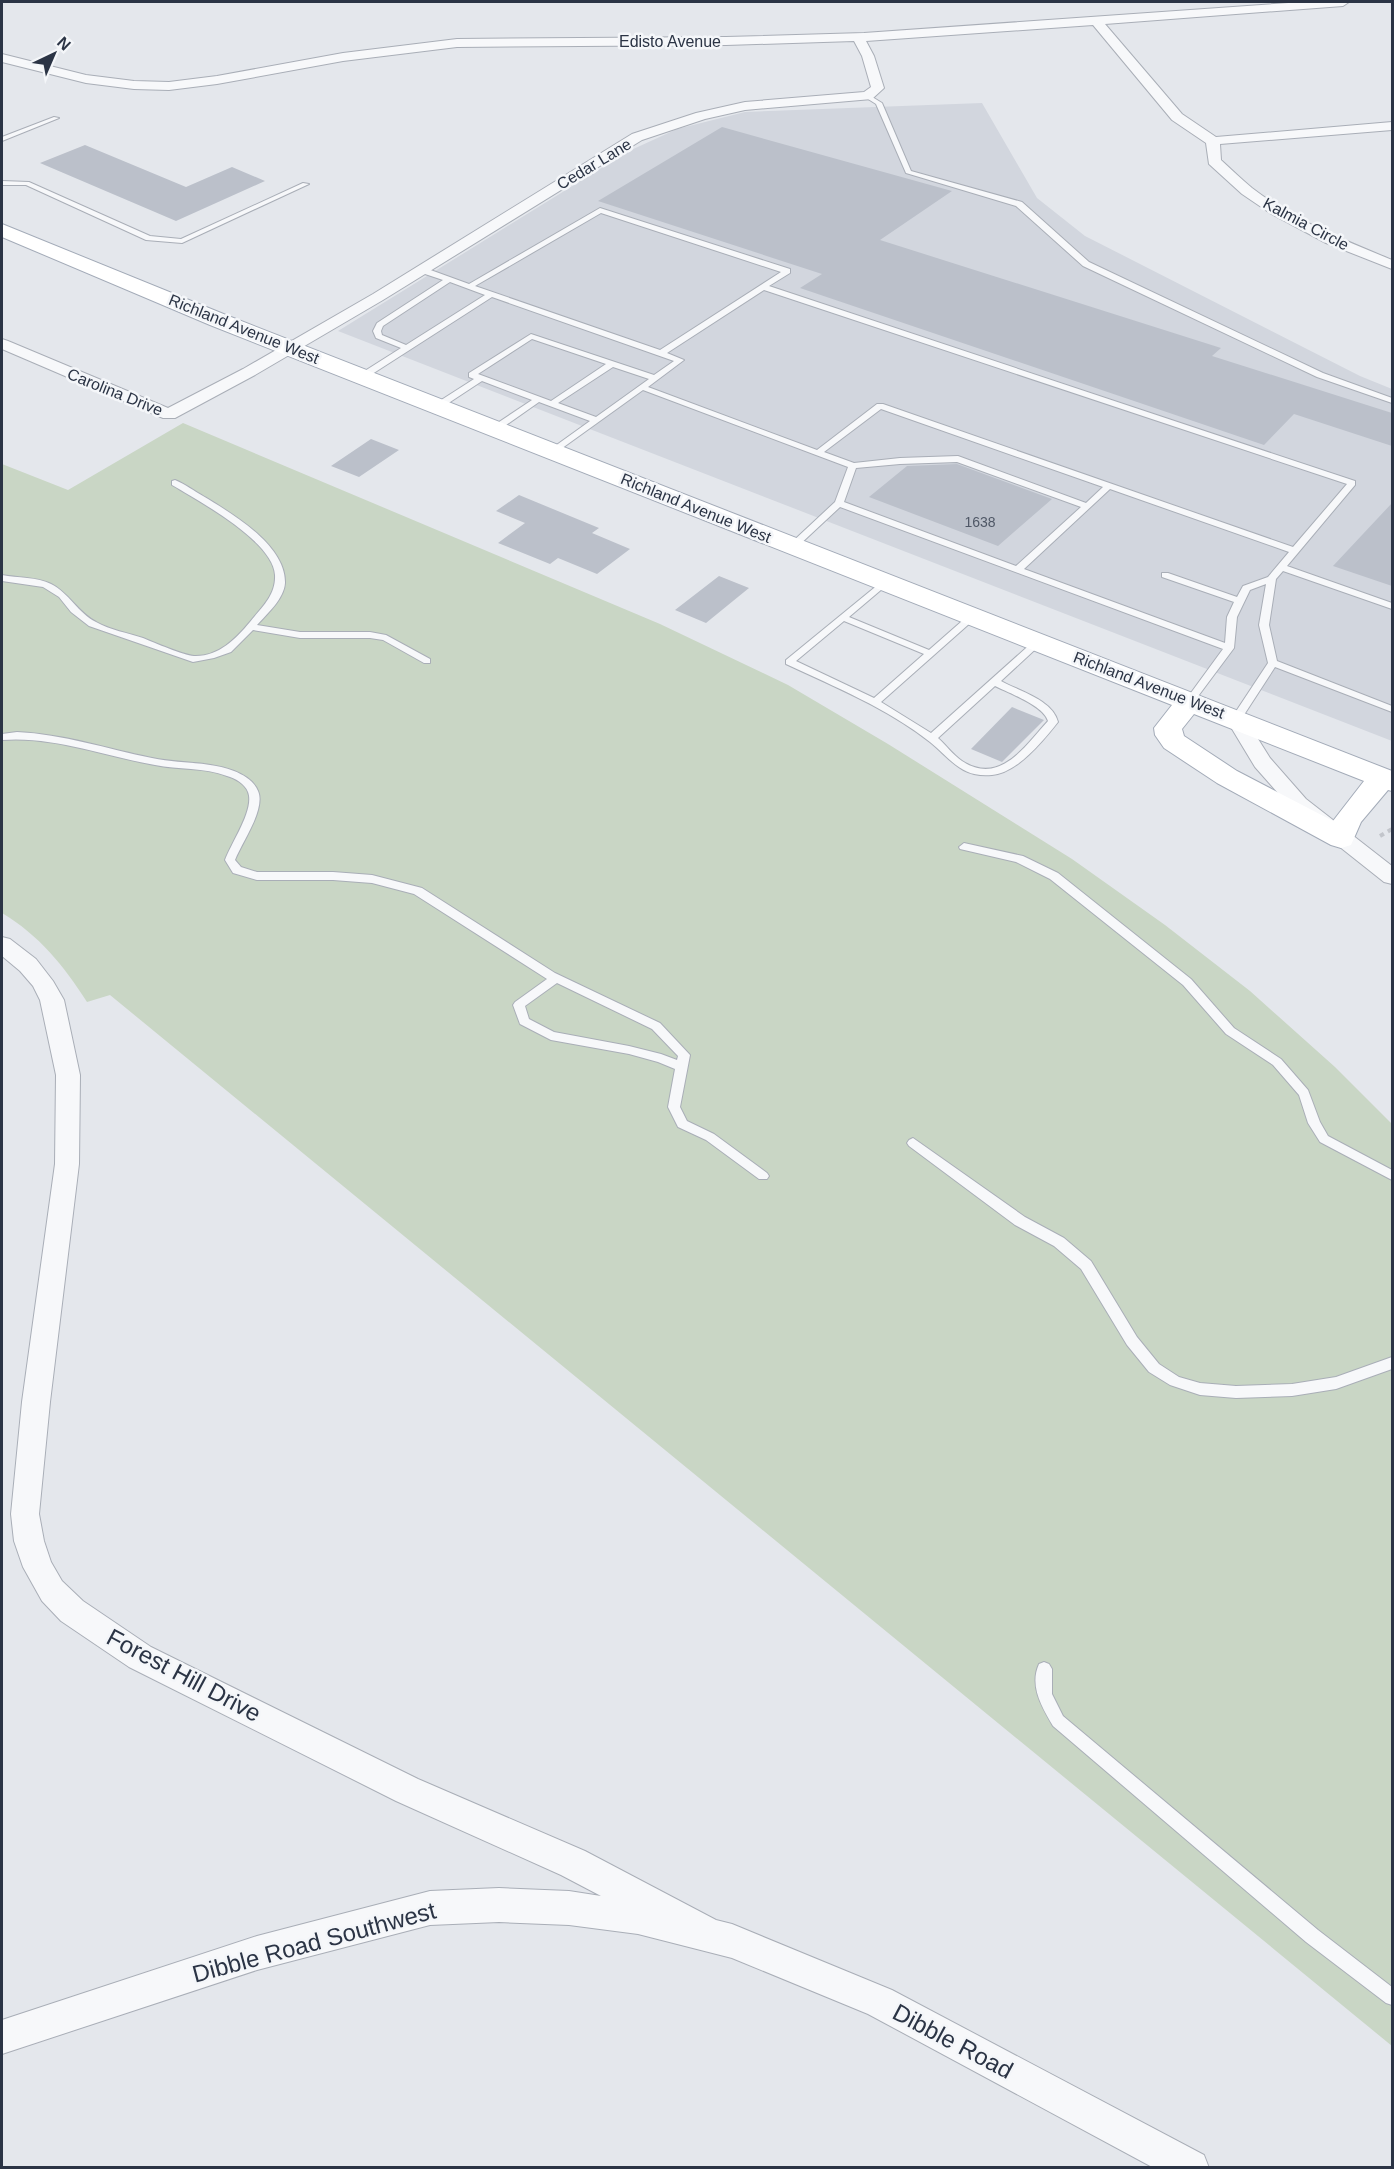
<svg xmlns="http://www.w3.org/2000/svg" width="1394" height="2169" font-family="Helvetica,sans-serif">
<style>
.built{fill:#d2d6de}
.green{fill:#c9d6c5}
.building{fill:#bbc0ca}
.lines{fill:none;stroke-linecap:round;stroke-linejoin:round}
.lane-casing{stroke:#a9aeb7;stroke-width:2}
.street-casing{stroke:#a9aeb7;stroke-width:2}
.primary-casing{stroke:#a3abb8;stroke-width:2}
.path{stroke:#c2c5cb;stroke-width:4;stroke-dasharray:4.5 4.5;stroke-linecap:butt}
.lane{fill:#f7f8fa;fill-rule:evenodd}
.street{fill:#f7f8fa;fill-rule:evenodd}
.primary{fill:#fff;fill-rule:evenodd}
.labels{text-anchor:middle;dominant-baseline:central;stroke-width:5;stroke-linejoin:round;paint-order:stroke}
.far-number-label{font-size:14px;fill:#4f5766}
.far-street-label{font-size:16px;fill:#2b3445;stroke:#f4f6f9}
.near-street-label{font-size:24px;fill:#2b3445;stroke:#f4f6f9}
</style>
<rect width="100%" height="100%" fill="#e4e7ec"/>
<!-- built -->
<path class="built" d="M982,103L1037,198L1085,236L1360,376L1392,389V741L338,331L629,151L677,129L745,112Z"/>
<!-- green -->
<path class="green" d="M183,423L660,624L788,685L888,744L1072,859L1165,925L1250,991L1335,1067L1392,1124V2046L110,995L87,1002C64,966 39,935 2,913V464L68,490Z"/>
<!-- building -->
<path class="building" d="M722,127L952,191L880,240L1221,348L1212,356L1392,413V446L1294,414L1264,445L800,288L822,274L598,201Z
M85,145L186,187L232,167L265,181L176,221L40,163Z
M371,439L399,450L359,477L331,466Z
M957,464L1052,499L998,546L869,497L907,466Z
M519,495L599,528L592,533L630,549L597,574L558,558L550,564L498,543L525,523L496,511Z
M1392,503V586L1333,566Z
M719,576L749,588L706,623L675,610Z
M1012,707L1044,720L1002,762L971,749Z"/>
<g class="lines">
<defs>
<path id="lane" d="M865,95H869L882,103L911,171L1022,202L1089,262L1323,373L1392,398V403L1317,377L1083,266L1016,206L906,173L876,104L865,97Z
M54,117L59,118L2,141V137Z
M2,181L29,182L150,236L181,239L303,183L309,184L182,243L146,240L26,185H2Z
M600,208L790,269V273L769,286L1355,481V485L1287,566L1392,603V609L1283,571L1276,579L1269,625L1277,661L1392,706V712L1275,667L1240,721H1232L1231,719L1268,663L1259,625L1266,584L1250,590L1237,617L1234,648L1193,703L1190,704L1185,701L1223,649L840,507L796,548H790V544L835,502L848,467L643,390L554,454L551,453V449L590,421L539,402L499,430H493V426L532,400L482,381L441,408H435V404L474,379L469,377V373L531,334L654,375L674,361L492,297L366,378H360V374L401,348L376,338L373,331L377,323L443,280L419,272V268H425L469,284ZM601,213L781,272L660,350L475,286ZM450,282L485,295L406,345L382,335L381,331L383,326ZM764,290L1347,484L1293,547L883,404H877L817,450L648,387L684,360L667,353ZM532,339L606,364L551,401L478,374ZM613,367L649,379L596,417L558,403ZM881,409L1103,487L1086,503L958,456L900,458L854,463L824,452ZM957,462L1081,507L1016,566L844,502L856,468L900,464ZM1110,489L1289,552L1268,577L1243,586L1237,597L1168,573H1162V577L1234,602L1227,617L1225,643L1024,569Z
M175,480C185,484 194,491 203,496C231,513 286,545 285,583C284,599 267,614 257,625L300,632H370L386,635L430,659V663H424L383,640L370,638H300L253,630L231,652L214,658L193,662L89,626L71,612L59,597L43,587L2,581V575C17,578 38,577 51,584C69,593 78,613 96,622C110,630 128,633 143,638C155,643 183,655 194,656C218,657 236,639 250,622C262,607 276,595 275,575C273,541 199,501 172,485V481Z
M885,579L890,582L888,584L849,617L929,650L970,614L973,613L978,616L881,702L931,733L1035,640H1041V644L1001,681C1019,691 1053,700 1058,722C1043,741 1017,773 992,775C961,778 951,759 930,742C887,708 835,687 786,664V660ZM844,621L924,654L874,698L796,661ZM995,686C1009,693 1044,706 1048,721C1025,746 1000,786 962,761C953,755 946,745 938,738Z
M17,732C63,734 107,749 152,758C180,764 208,761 234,771C244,775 254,781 258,791C266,809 242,842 235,860L241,867L257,872H333L372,875L422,888L555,973L660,1023L690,1055L680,1107L687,1121L714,1134L767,1173L769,1176L767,1179H759L706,1140L678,1127L668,1107L675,1069L658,1062L629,1054L551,1040L520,1024L513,1005L515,1002L547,979L414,894L372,883L333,880H257L233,873L225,860C231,843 255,809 248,792C245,784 235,778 227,776C204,767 178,770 155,765C103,756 54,736 2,740V734ZM557,983L652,1029L678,1056L677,1060L661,1054L629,1046L554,1032L529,1019L525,1006Z
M964,843L1023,856L1058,873L1191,979L1234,1028L1281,1059L1308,1090L1320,1122L1328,1136L1392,1170V1180L1320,1142L1308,1123L1299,1095L1273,1065L1226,1034L1183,985L1050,879L1016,862L960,849L959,847Z
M913,1138L1025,1217L1064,1238L1091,1261L1137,1337L1159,1364L1179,1377L1200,1383L1236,1386L1292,1384L1336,1377L1392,1357V1369L1336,1389L1292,1396L1236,1398L1200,1395L1170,1385L1149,1372L1127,1345L1081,1269L1054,1246L1015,1225L909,1146L907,1143L909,1140Z
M1044,1662L1049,1664L1052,1669V1694L1063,1716L1318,1930L1392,1987V2005L1386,2003L1306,1942L1053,1726C1042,1707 1029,1686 1039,1664Z"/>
<path id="street" d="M1303,2H1349L1343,6L1105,24L1182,114L1216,137L1392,122V130L1220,144L1221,160C1231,169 1241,179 1252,188C1293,220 1344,240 1392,260V269L1326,243L1270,213L1242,194L1209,164L1206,143L1172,120L1093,25L866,41L874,56L884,88L872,99L745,110L705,119L642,140L383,300L255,375L175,418H163L2,349V339L8,341L168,408L243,369L373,294L632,134L696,113L745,102L864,92L871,87L862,56L854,41L726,45L457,47L343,61L217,84L169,90L134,89L86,83L2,62V54L86,75L134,81L169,82L217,76L343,53L457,39L726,37L864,33Z
M1236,713L1243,715L1270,758L1306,799L1392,866V884L1384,882L1292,809L1255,767L1226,719L1229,715Z
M2,937L10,939L36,959L53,981L64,1000L80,1075L79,1164L50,1402L39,1514L44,1541L51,1562L62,1581L83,1601L151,1647L418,1779L585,1851L716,1920L732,1924L892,1990L1204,2155L1209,2168H1154L868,2014L732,1958L638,1934L569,1925L499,1922L430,1925L257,1970L2,2054V2020L257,1936L430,1891L499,1888L569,1891L601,1896L561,1875L396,1801L129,1667L61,1621L42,1601L23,1567L14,1541L11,1514L22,1402L55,1164L56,1075L40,1000L33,986L20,971L2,956Z"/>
<path id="primary" d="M2,224L226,315L1392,771V791L1388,790L1361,822L1351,845L1341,848L1331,845L1217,783L1164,748L1155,735L1154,728L1172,705L210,325L2,237ZM1194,714L1364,781L1333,821L1237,771L1184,736L1182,729Z"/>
</defs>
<!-- lane casing -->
<use href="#lane" class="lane-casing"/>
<!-- street casing -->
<use href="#street" class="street-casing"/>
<!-- primary casing -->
<use href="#primary" class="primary-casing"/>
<!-- path -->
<path class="path" d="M1380,836L1392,829"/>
<!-- lane -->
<use href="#lane" class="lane"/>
<!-- street -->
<use href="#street" class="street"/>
<!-- primary -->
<use href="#primary" class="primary"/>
</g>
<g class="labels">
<!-- far-number labels -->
<g class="far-number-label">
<text x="980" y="522">1638</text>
</g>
<!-- far-street labels -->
<g class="far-street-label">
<text x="670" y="41">Edisto Avenue</text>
<text transform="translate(594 164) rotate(-31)">Cedar Lane</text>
<text transform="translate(1306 224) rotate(28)">Kalmia Circle</text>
<text transform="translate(244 329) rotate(22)">Richland Avenue West</text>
<text transform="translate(115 392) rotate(22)">Carolina Drive</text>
<text transform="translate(696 508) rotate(22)">Richland Avenue West</text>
<text transform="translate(1149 685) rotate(21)">Richland Avenue West</text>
</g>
<!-- near-street labels -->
<g class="near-street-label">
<text transform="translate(184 1675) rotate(28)">Forest Hill Drive</text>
<text transform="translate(314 1942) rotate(-15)">Dibble Road Southwest</text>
<text transform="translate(953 2041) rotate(28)">Dibble Road</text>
</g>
</g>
<!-- border -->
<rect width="1394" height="2169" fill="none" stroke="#2b3445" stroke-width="6"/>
<!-- north arrow -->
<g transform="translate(54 54) rotate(44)" stroke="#f4f6f9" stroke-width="4.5" paint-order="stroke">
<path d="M0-4.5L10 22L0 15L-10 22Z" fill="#2b3445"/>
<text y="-9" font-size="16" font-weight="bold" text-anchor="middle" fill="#2b3445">N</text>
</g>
</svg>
